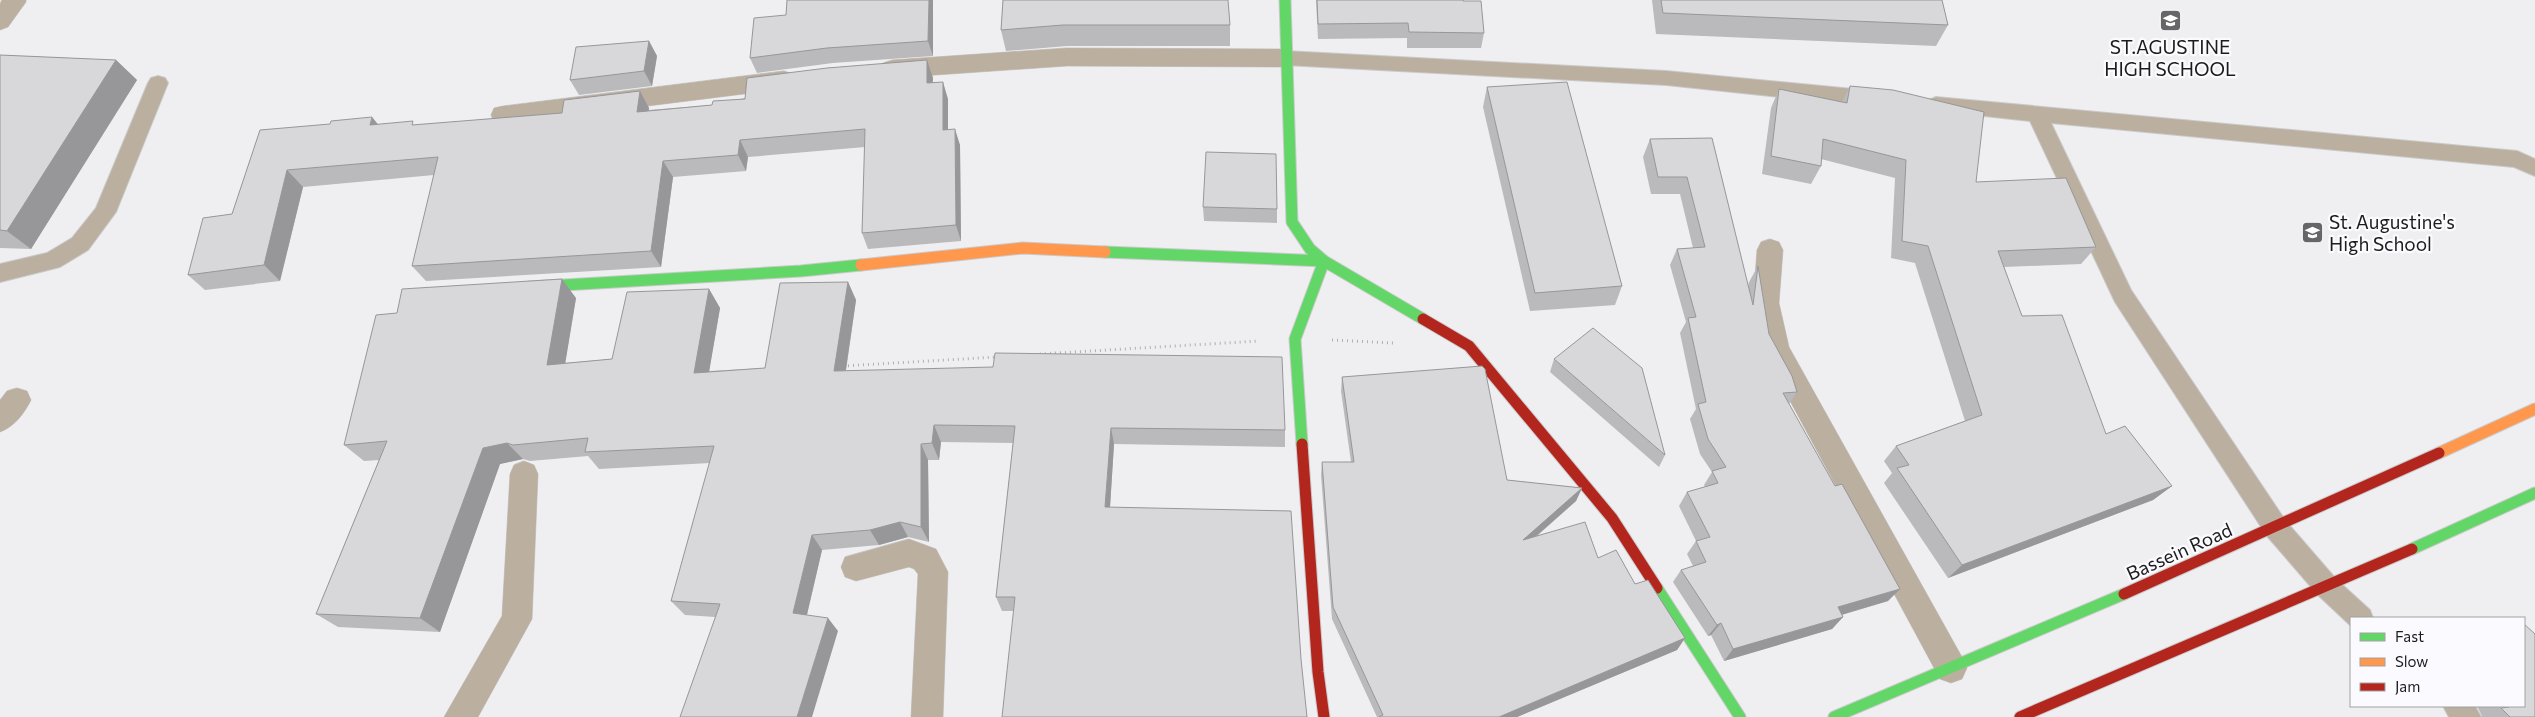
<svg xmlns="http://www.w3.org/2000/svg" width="2535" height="717" font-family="Commissioner,sans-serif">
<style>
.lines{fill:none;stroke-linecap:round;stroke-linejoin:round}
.lane-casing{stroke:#cacacb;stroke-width:2}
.street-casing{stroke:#cacacb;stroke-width:1}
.fast-casing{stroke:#cacacb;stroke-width:13}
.slow-casing{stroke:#cacacb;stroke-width:13}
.jam-casing{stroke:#cacacb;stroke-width:13}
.path{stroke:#b5aea8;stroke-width:3;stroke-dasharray:1 4;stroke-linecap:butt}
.lane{fill:#bbafa0;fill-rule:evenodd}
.street{fill:#bbafa0;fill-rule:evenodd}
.fast{stroke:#63d668;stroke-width:11}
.slow{stroke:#ff974d;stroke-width:11}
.jam{stroke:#b3261e;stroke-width:11}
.wall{fill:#bab9bb}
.shaded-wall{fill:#979698}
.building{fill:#d8d7d9;stroke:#979698}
.labels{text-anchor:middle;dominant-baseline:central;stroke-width:4.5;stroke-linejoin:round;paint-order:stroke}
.poi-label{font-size:19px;fill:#1c1c1e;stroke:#fbfbff}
.street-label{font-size:19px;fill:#1c1c1e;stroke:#fbfbff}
</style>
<rect width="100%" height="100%" fill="#efeff2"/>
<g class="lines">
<defs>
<path id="lane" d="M1285,51L1666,71L1874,91L1881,94L1884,99L1881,104L1874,107L1666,85L1285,65L1278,63L1275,58L1278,53Z
M158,76L165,78L168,83L116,212L88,250L60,267L0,282V264L47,253L72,238L96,208L148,83L151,78Z
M1936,97L2517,151L2535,159V176L2514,167L2051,123L2131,290L2285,520L2336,579L2370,610L2373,618H2351V626L2318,595L2267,536L2115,302L2030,121L1929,110L1926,105L1929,100Z
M2443,706H2475L2481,717H2449Z"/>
<path id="street" d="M2,0H26V2L8,27L0,30V4Z
M1067,48L1285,49L1293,52L1297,58L1293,64L1285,67L1067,66L892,78L883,75L880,69L883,63L892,60Z
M784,71L793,74L796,80L793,86L784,89L503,124L494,122L491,115L494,108L503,106Z
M1770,239L1779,242L1783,250L1779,303L1789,347L1962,657L1967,668L1962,679L1951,683L1940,679L1762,349L1753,303L1757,250L1761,242Z
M17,388L27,391L31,400C24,414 14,427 0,432V400L7,391Z
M524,461L534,465L538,474L532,619L478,717H444L502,616L510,474L514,465Z
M909,539L936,549L948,572L943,717H911L918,574L914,569L909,567L856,581L845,577L841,567L845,557Z"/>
<path id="fast" d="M1285,0L1292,222L1310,249L1324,261L1423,319
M1105,252L1324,261L1295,339L1302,444
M530,287L801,271L861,265
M2412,549L2535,493
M1657,588L1740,717
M1834,717L2124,594"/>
<path id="slow" d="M861,265L1023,248L1105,252
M2439,453L2535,409"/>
<path id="jam" d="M1423,319L1469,346L1612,518L1657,588
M1302,444L1318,672L1324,717
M2124,594L2439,453
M2020,717L2412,549"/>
</defs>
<!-- lane casing -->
<use href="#lane" class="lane-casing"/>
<!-- street casing -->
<use href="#street" class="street-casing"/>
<!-- fast casing -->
<use href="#fast" class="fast-casing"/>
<!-- slow casing -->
<use href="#slow" class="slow-casing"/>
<!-- jam casing -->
<use href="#jam" class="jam-casing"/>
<!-- path -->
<path class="path" d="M1332,340L1393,343
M1040,354L1259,341
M843,366L997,357"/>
<!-- lane -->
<use href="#lane" class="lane"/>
<!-- street -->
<use href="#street" class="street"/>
<!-- fast -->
<use href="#fast" class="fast"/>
<!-- slow -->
<use href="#slow" class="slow"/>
<!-- jam -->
<use href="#jam" class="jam"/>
</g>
<!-- wall -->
<path class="wall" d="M933,0V56L833,63L757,73L750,58L786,15Z
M1003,0L1230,25V46H1067L1006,51L1001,30Z
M1316,0H1463L1484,33L1481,48H1407V38L1318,39Z
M1652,0H1942L1948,25L1936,46L1656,34Z
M649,41L657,56L652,86L579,95L570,80Z
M0,55L116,60L137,80L31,249L0,248Z
M927,60L933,78L932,83L948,99V129L960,145L961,241L868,249L862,233L865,147L748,157L746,171L673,177L661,267L426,281L412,266L434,175L303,187L280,281L205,290L188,275L232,214L260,130L378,124L415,125L562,113L640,91L649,108V110L712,105Z
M1850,86L1976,182L2096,247L2081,264L2004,267L2022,316L2106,434L2172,486L2153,500L1948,578L1884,483L1892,473L1884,461L1896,446L1965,421L1915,263L1891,258L1895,178L1821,159V166L1811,184L1762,174L1771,108L1779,89L1842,102Z
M1487,87L1622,286L1615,305L1530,311L1483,107Z
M1712,138L1748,287L1749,282L1758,266L1769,334L1797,392L1789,404L1888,601L1842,615L1843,617L1832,629L1724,661L1711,635L1708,636L1673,582L1681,570L1693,566L1687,554L1696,541L1679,506L1687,492L1705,487L1704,485L1712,472L1700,454L1690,419L1696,409L1680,333L1686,322L1670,265L1677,249L1693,248L1680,194H1651L1643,157L1650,139Z
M1203,207L1277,209V223L1204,221Z
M848,282L856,300L846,371L1285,430V447L1114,444L1110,507L1013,611H1002L996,597L1013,443L941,442L939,460H928L929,542L908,537L879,545L822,550L807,615L838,631L715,617L685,615L671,601L710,463L599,469L588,456L530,461L523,459L500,464L440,632L338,627L316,614L379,460L364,461L344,445L397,313L576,298L565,363L612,359L709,289L720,308L709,371L765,368Z
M1554,359L1665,455L1659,467L1550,372Z
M1342,377L1507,480L1582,488L1576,501L1537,536L1598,558L1635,584L1685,638L1677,650L1517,717H1377L1332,619L1321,475L1322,462H1351L1341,391Z
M2477,706H2524L2535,717H2480L2482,716Z"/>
<!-- shaded-wall -->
<path class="shaded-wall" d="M929,0H933V56L928,41Z
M649,41L657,56L652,86L644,71Z
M116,60L137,80L31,249L7,231Z
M927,60L933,78L932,100L927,83Z
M943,82L948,99V146L943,130Z
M640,91L649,108L646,128L637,112Z
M372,117L386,134L370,125Z
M955,129L960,145L961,241L956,225Z
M740,140L748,157L746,171L738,155Z
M663,161L673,177L661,267L651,251Z
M287,170L303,187L280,281L264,265Z
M562,279L576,298L562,383L547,365Z
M848,282L856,300L843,389L834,371Z
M709,289L720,308L706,390L694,373Z
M934,425L941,442L939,460L932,443Z
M1111,428L1114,444L1109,523L1105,507Z
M507,443L523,459L500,464L440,632L420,618L483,448Z
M921,444L928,460L929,542L921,527Z
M2172,486L2153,500L1948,578L1962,565Z
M1582,488L1576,501L1518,552L1523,540Z
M900,522L908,537L879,545L870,530Z
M812,535L822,550L804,627L793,613Z
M1900,589L1888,601L1827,619L1838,607Z
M1843,617L1832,629L1724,661L1733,649Z
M828,618L838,631L812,717H797Z
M1721,623L1711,635L1708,636L1717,625Z
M1685,638L1677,650L1517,717H1499Z"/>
<!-- building -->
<path class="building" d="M787,0H929L928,41L827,48L750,58L754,18L786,15Z
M1003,0H1228L1230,25H1063L1001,30Z
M1317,0H1463V1H1481L1484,33L1409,32L1408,23L1318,24Z
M1661,0H1942L1948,25L1663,13Z
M649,41L644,71L570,80L576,47Z
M0,55L116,60L7,231L0,230Z
M927,60V83L943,82V130L955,129L956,225L862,233L865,129L740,140L738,155L663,161L651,251L412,266L438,157L287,170L264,265L188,275L203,218L232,214L260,130L330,124L331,121L372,117L370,125L413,121L412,125L562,113L564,100L640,91L637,112L712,105L713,101L745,99L747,78L827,68Z
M1567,82L1622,286L1535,293L1487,87Z
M1850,86L1893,90L1984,112L1976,182L2066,178L2096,247L1998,251L2022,316L2062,315L2106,434L2125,426L2172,486L1962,565L1897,468L1909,465L1896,446L1982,415L1928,246L1902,241L1906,160L1823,139L1821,166L1771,156L1779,89L1847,103Z
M1712,138L1753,305L1758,266L1769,334L1792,376L1797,392L1783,393L1835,486L1842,484L1900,589L1838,607L1843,617L1733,649L1721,623L1717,625L1681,570L1706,562L1696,541L1710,537L1687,492L1718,483L1712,471L1726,467L1708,439L1698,404L1706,402L1688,318L1696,317L1677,249L1705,247L1687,177H1658L1650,139Z
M1206,152L1276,154L1277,209L1203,207Z
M562,279L547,365L612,359L627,292L709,289L694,373L765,368L780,283L848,282L834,371L993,367L995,353L1282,357L1285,430L1111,428L1105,507L1291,511L1301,659L1307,717H1002L1015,597H996L1015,426L934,425L932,443L921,444V527L900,522L870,530L812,535L793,613L828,618L797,717H680L720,604L671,601L714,446L585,452L588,438L513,445L507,443L483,448L420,618L316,614L387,441L344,445L376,315L397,313L402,289Z
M1593,328L1642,368L1665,455L1554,359Z
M1482,366L1485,369L1507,480L1582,488L1523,540L1585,522L1598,558L1616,550L1635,584L1648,580L1685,638L1499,717H1379L1383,715L1333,607L1322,462H1354L1342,377Z
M2524,624L2535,634V717H2510L2501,708L2509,707V706H2524Z"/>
<!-- icons -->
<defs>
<symbol id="school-square" viewBox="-11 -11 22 22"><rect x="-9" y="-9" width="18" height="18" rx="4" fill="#666668" stroke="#fbfbff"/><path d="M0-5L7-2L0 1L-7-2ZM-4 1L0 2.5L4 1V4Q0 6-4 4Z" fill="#fff"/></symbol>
</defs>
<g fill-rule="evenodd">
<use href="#school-square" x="2158" y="8" width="25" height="25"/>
<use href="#school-square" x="2300" y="220" width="25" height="25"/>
</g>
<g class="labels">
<!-- poi labels -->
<g class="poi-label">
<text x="2170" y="46">ST.AGUSTINE<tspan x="2170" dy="22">HIGH SCHOOL</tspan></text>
<text x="2329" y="221" text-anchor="start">St. Augustine's<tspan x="2329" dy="22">High School</tspan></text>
</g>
<!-- street labels -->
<g class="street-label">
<text transform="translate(2179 551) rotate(-24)">Bassein Road</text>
</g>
</g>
<!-- legend -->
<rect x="2350" y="617" width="175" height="90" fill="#fbfbff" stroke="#a2a2a5"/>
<rect x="2360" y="633" width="25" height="8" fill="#63d668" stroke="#a2a2a5"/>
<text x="2395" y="642" font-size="15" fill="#1c1c1e">Fast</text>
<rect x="2360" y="658" width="25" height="8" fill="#ff974d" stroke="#a2a2a5"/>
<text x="2395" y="667" font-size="15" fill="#1c1c1e">Slow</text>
<rect x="2360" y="683" width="25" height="8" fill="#b3261e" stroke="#a2a2a5"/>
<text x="2395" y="692" font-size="15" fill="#1c1c1e">Jam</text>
</svg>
